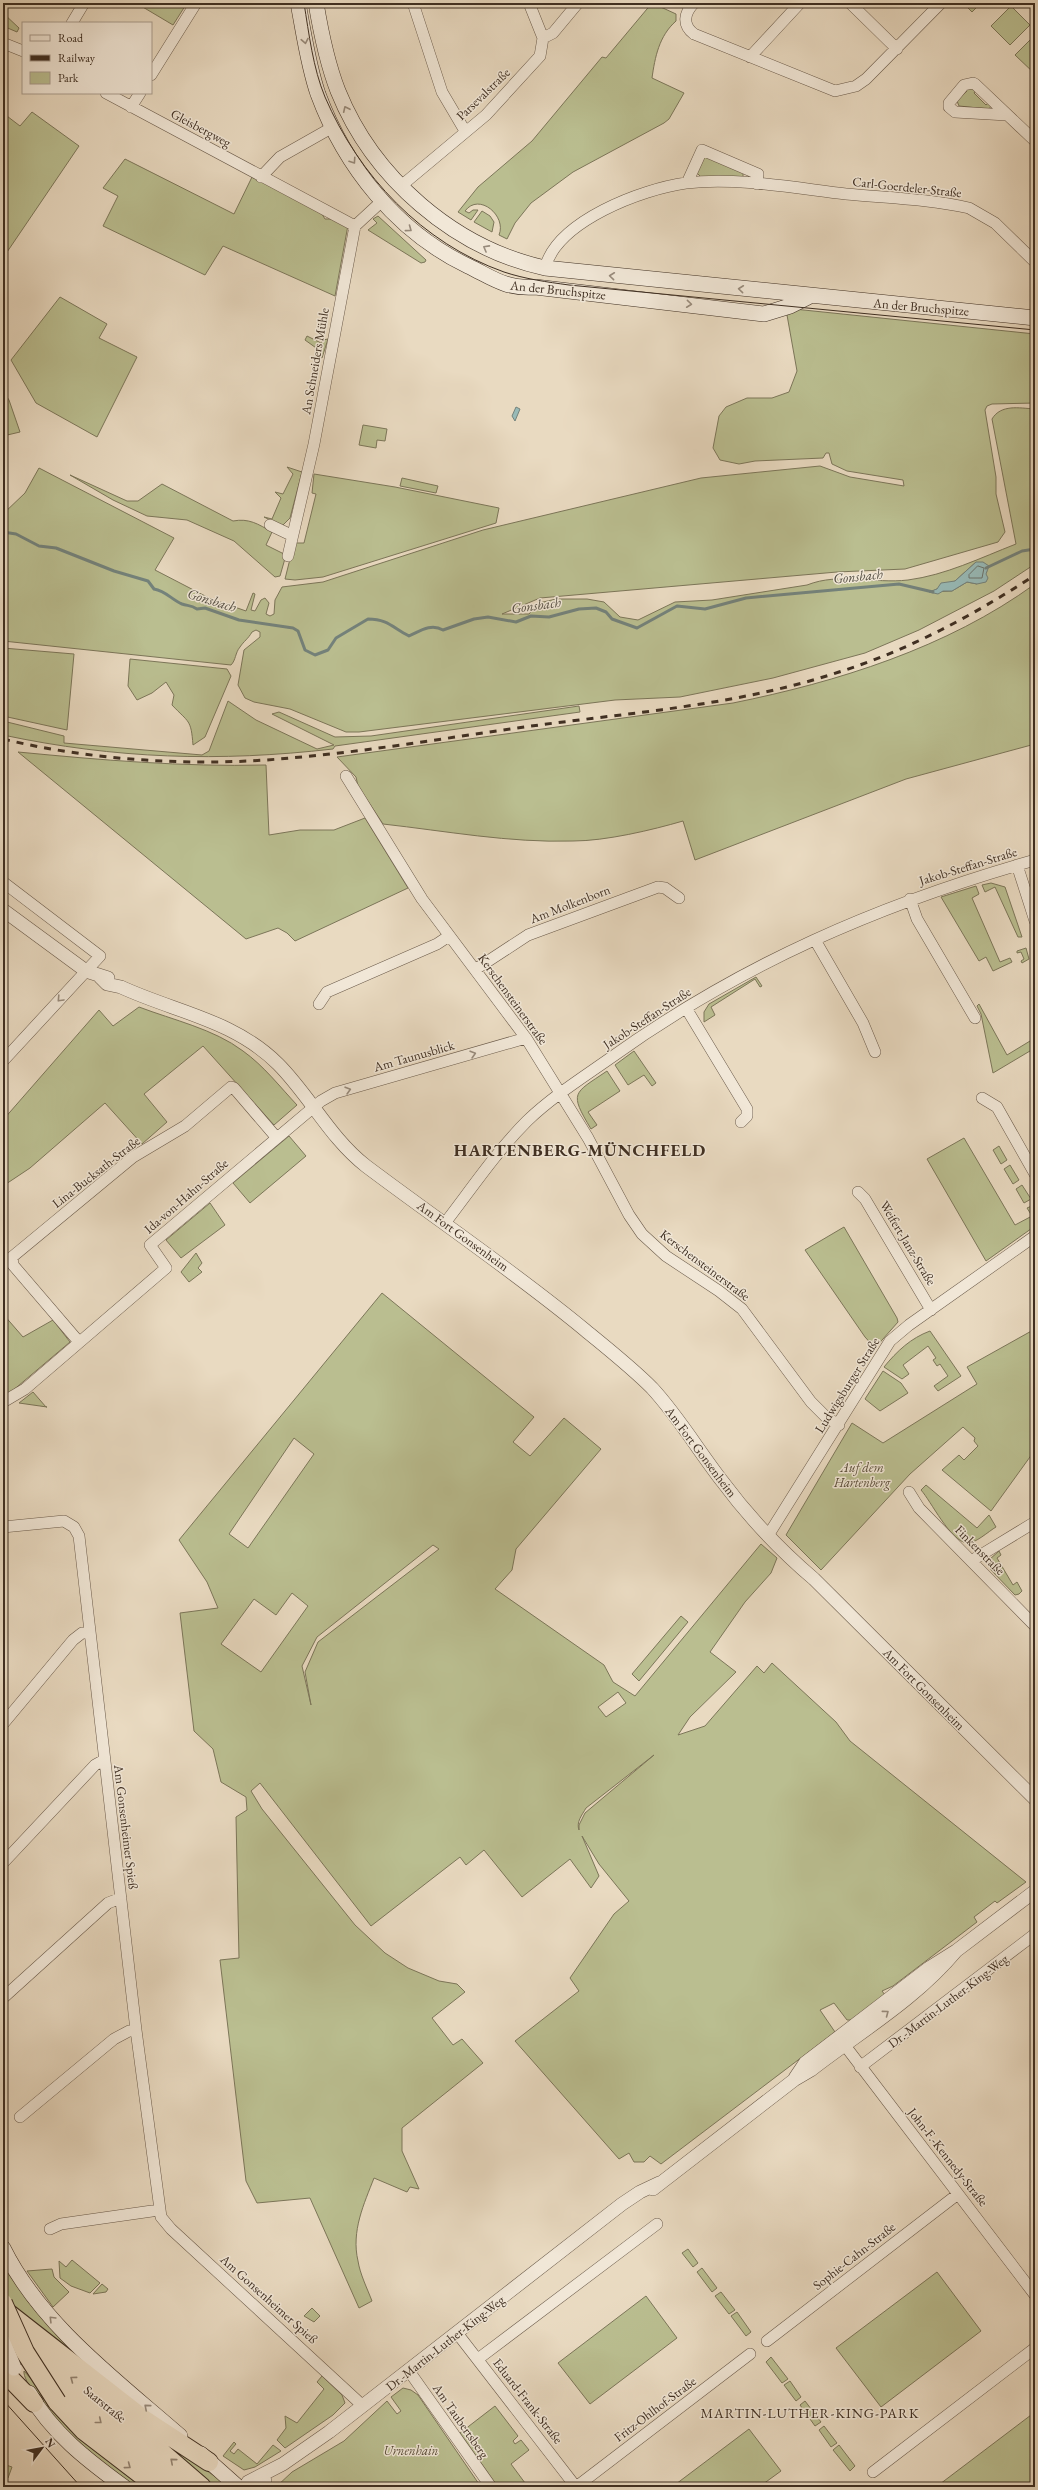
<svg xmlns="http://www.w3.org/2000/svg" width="1038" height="2490" font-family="'EB Garamond',serif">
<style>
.green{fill:#babe90;stroke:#7c7659;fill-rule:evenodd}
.water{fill:#98bab7;stroke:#74827b}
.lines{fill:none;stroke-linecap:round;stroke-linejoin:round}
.shore{stroke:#6c746c;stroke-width:1}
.stream{stroke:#74827b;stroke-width:3}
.minor-casing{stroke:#6a5a4a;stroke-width:12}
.tertiary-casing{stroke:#6a5a4a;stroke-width:14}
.secondary-casing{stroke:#3f2f22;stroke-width:16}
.trunk-casing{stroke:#3f2f22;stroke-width:20}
.minor{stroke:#f1e7d7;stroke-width:11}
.tertiary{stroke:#f1e7d7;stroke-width:13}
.secondary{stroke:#f1e7d7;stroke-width:15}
.trunk{stroke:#e9dac1;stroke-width:18}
.tram{stroke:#3f2f22;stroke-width:1}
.rail{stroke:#3f2f22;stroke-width:3;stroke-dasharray:7 7;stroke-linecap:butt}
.secondary-bridge-casing{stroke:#3f2f22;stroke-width:16;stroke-linecap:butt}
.trunk-bridge-casing{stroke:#3f2f22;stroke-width:20;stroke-linecap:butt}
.secondary-bridge{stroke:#f1e7d7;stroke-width:15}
.trunk-bridge{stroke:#e9dac1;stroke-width:18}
.oneway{stroke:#988b7c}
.oneway2{stroke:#948472}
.labels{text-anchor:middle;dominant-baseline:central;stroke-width:3;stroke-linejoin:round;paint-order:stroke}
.street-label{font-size:13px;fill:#3f2f22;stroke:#f1e7d7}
.park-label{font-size:13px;font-style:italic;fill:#584c38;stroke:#f1e7d7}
.water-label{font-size:14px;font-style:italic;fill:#514b40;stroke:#f1e7d7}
.neighbourhood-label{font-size:14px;letter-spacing:1px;fill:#3f2f22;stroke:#f1e7d7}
.district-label{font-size:17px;font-weight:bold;letter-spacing:1px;fill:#3f2f22;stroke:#f1e7d7}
</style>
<rect width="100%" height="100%" fill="#e9dac1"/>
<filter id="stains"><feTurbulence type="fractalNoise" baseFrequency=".005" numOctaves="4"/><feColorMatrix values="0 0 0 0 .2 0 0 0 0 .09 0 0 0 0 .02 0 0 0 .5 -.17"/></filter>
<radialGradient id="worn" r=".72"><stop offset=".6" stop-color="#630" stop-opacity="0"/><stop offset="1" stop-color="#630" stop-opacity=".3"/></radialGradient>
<!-- green -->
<path class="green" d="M136,3H187L173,25Z
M652,3L676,14V21C659,36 655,57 652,78L684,93L669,119L664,123L573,172L531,203L515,223L507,239L499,235C507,216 479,192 465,211L469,213L473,210H478L471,220L458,212L478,187L532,141L602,57L606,58Z
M963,3H981L972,12Z
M1011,6L1030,25L1010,45L991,26Z
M3,13L19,28L17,32L3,26Z
M1035,35V74L1015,55Z
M970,87L976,90L974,93L986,105L989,102L991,106L989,109L959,106L957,101L967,91L964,88Z
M32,112L79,146L3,258V113L20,126Z
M704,156L743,172V178L701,177L697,173Z
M125,159L234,214L252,177L320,211L325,219H335L348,225L335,296L223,246L205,275L103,226L118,196L103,188Z
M482,211L490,216L494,222L492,232L474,222Z
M378,216L426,260L425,262L421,263L368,230L377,223L373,219Z
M60,297L107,324L99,338L137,357L97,437L36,403L11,360Z
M794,309L1035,334V403L992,404L987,406L985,410L996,477V494L1005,532L998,542L905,569L837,572L540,598L502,614H529L539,603L556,599H587L604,602L620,617L638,620L675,602L712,600L807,585C840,572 874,584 908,580C946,575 980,558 1016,544L992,419C1001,404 1019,408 1035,409V564L994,591L919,630L865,653L773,678L680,697L615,700L359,732H346L290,709L254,702L245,698L238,685L244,650L260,637V632L256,630L252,632C248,639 244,641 240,647C235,653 236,660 231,665L3,641V514L25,493L39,468L174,538L155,570L209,598L246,611L253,593L255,594L251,610L255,611L261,600L265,598L269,603L266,614L270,616L274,614L275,600L282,587L323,582L483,530L701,478L820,466L850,477L904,486L903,480L847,471L832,464L829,453H826L823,458L755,461L739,464L720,460L713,448L719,416L726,407L747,398H772L789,392L797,371L787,315V312ZM976,562L987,571L977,584L967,582L952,591L930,592L955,581Z
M307,336L321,343L323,340L328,339L322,358L317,355L319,350L305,340Z
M3,391L9,400L20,432L3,436Z
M363,425L387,429L385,441L377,440L376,448L359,445Z
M287,467L302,472L290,518L282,526L264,517L272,519L281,498L275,492L283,494L293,474Z
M314,474L395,487L499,508L496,523L323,577L295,580L285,579L294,543H304L316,494L312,493Z
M70,475L127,501H138L162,484L233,521C249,518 258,524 272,532L266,545L286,555L280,576L275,577L234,541L187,520L147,516L113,500Z
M402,478L438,486L436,493L400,486Z
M1035,584V744L906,779L695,860L683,821C652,830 606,841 573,841C509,843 446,831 383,824L358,786L356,777L337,757L733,703C837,682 947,648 1035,584Z
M3,648L74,654L67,730L3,716Z
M130,659L227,669L231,676L205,737L193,745C191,719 189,723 172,705L174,695L166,682L152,693L137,700L128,686Z
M228,701L256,720L317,749L334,745L272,714L279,712L335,737L371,736L579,706L580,712L335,746L333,749C219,762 116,759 3,735V721L64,736V743L202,755L209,751Z
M18,752C101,760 182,767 266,765L269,835L300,830H334L365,818L408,888L295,941L287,933L278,928L246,939Z
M991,883L1005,887L1022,937H1018L995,887L985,892L982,885Z
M976,886L979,894L972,898L1000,962L1010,958L1012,962L993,971L986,957L979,961L941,897Z
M1026,948L1029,959L1022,963L1021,961L1024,959L1021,952L1017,953V951Z
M756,977L762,986L760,987L755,979L711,1007L715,1015L704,1022V1012L709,1004Z
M979,1004L1007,1055L1035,1038V1048L993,1073L981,1014L977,1006Z
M139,1007C173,1020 214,1029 243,1051C264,1066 280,1087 297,1105L274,1125L203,1046L144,1094L167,1122L142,1144L105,1103L30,1168L3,1186V1120L99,1010L113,1026Z
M634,1051L656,1083L652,1086L644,1075L628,1085L615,1065Z
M607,1071L620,1091L588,1112L597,1125L591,1129C569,1092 573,1094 607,1071Z
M289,1136L306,1156L250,1203L233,1183Z
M964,1138L1015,1225L1032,1216L1027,1208L1034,1205L1035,1207V1226L986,1261L927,1159Z
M999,1146L1007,1160L1001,1164L993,1150Z
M1010,1165L1019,1180L1013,1184L1004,1169Z
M1022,1185L1031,1199L1024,1203L1016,1189Z
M210,1203L225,1225L181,1258L166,1240Z
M844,1227L897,1318L898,1322L875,1348L865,1337L805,1250Z
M196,1253L202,1263L198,1268L202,1272L189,1282L181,1272Z
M382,1293L534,1417L513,1442L530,1456L564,1418L601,1449L516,1549L512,1570L495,1589L604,1665L613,1682L635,1696L761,1544L777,1558L771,1573L745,1602L710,1652L736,1672L690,1717L678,1735L705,1726L757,1666L764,1673L772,1663L836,1722L850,1741L1026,1882L997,1903L995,1901L974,1917L977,1922L893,1986L882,1991L885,1995L851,2020H847L834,2003L820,2010L835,2032L661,2164L650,2156L644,2162H634L629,2153L619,2159L515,2041L579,1991L570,1978L614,1914L629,1901L599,1864L582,1836L599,1876L591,1888L570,1859L522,1897L484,1850L466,1865L460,1857L371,1926L260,1783L251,1791L262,1809L355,1925L385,1953L408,1968L439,1981L457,1984L465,1992L432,2018L453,2045L462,2039L483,2063L402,2128V2151L419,2189L410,2187L407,2192L374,2178C364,2204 351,2231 358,2261C360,2274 367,2288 372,2301L359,2308L310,2198L257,2203L246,2181L220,1960L239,1958L236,1817L247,1810L246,1797L221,1782L213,1749L194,1731L180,1613L218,1608L207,1582L179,1540ZM294,1438L314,1454L248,1548L229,1534ZM433,1545L439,1549L318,1642L305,1672L311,1705L302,1666L317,1637ZM292,1593L308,1606L261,1672L221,1644L254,1599L276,1615ZM618,1692L626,1703L606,1717L598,1707ZM654,1755L585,1813L579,1825V1830C576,1822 582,1815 586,1808Z
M3,1314L23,1337L53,1320L70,1342L11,1392L3,1395Z
M1035,1329V1450L991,1511L942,1470L959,1455L964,1460L978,1446L974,1441L975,1438L963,1427L910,1474L821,1570L786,1535L852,1423L883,1443L977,1384L967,1367Z
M930,1331L961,1376L938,1391L934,1386L948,1376L940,1364L937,1366L933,1360L936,1358L928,1346L903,1365L909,1374L902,1379L884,1367C897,1351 911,1338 930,1331Z
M883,1371L901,1383L908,1393L880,1411L865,1399Z
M33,1392L46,1407H47L19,1403Z
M926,1485L977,1528L989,1515L996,1527C989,1531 975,1544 967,1543C950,1541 931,1501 921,1490Z
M999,1551L1001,1555L997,1558L1013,1585L1017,1582L1022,1591L1019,1594L1015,1595L991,1570L990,1559Z
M681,1616L688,1622L639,1681L632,1674Z
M688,2249L698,2263L693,2267L682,2253Z
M3,2256L87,2364L8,2305L3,2290Z
M72,2260L100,2283L90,2293L71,2286L60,2278L59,2261L66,2267Z
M702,2268L717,2288L712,2292L697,2272Z
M52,2269L54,2277L69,2292L53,2307L27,2271Z
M937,2272L981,2331L881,2407L836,2348Z
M102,2284L108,2289L106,2292L93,2294Z
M721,2292L735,2310L729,2314L715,2296Z
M646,2296L677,2338L590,2404L558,2363Z
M312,2308L320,2316L314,2322L304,2316Z
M737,2312L751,2332L746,2336L731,2316Z
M771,2357L788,2379L782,2383L766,2362Z
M24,2371L94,2449L145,2487C141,2487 136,2488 133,2487C112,2479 21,2391 24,2371Z
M322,2376L342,2395L345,2403L333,2415L285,2448L277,2440L286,2428L285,2416L297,2423L324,2389L317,2382Z
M790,2381L801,2397L796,2401L784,2385Z
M403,2388L411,2390L418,2395L481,2487H276L292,2472L344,2441L387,2401L397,2414L401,2411L391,2397Z
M805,2401L821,2422L815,2426L800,2405Z
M495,2406L518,2436L513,2441L515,2444L521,2440L529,2450L511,2464L528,2487H498L460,2433Z
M1035,2412V2487H943L940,2484Z
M824,2426L837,2443L831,2447L819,2430Z
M749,2429L781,2471L759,2487H672Z
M149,2431L226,2484L215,2487Z
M234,2442L236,2444L230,2451L234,2454L238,2449L257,2464L273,2445L281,2451L255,2467L244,2470L223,2456Z
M839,2445L855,2466L850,2471L833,2450Z
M3,2464L12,2467L8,2478L3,2477Z"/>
<!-- water -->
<path class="water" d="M516,407L520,409L515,421L512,416Z
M976,562H983L989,566L986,574L988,578L986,582L977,584L967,582L952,591H943L938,594L929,592L937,589L941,583L955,581Z"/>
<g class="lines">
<!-- shore -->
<path class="shore" d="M978,566L984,568L982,578H969V575Z"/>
<!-- stream -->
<path class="stream" d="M3,532L16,534L39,546L56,548L114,571L148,581L154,589C166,591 172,600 182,604C188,606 191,605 197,609L205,608L239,620L293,628L298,631L305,650L315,655L328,650L336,638L368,619C388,619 393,628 409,636C420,631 431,623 443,630L474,619L488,617L516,622L531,616L549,617L579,609L596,608L606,612L612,619L637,628L677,606L705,609L746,598L899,584L933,592
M986,568L1022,551L1035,549"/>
<defs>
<path id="minor" d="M413,3L442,92L465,131
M694,3C684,13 682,25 694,34L835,91L856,86L866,79L941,3
M850,3L897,49
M72,23L84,3
M543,38L553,33L578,3
M3,43L23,51
M750,57L800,3
M151,75L196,3
M106,93L355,226
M131,107L140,93
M1007,115L955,112L949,107V103L964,85L973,83L975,84L1035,141
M261,177L280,157L333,127
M687,183L702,150L758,174L757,184
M401,186L486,115L540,56L543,38L529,3
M545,268C557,221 642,189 686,183C737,177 795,188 846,194C887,198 929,199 969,208L995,223L1035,262
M270,525L291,535
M288,556L314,444L355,226L382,201
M346,776L422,899L526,1038L588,1138L629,1215L642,1234L666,1256L719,1291L742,1309L811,1402L826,1417L839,1425
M1017,865L1035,921
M3,882L100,956L3,1061
M910,899L917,919L975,1018
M815,940L863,1023L875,1052
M476,969L528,935L658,887L665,888L679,898
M319,1004L327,992L437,944L449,936
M686,1008L747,1109V1116L741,1122
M982,1098L997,1107L1035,1174
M858,1192L865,1199L931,1310
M445,1223C472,1188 496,1152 527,1121C552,1097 582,1078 609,1059C741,964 880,904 1035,860
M79,1342L13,1265L12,1257L133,1157L185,1126L231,1087L234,1088L276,1137
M3,1402L25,1389L166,1268L150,1245L321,1101L335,1093L526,1038
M909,1492L919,1508L1035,1626
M3,1527L64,1521L74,1527L79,1536L136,2030L161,2217L171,2229L363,2406
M769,1534L890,1341L909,1325L1035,1236
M971,1561L1035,1522
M3,1724L73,1640L82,1633L89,1632
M3,1863L95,1765L104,1760
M3,1998L108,1903L121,1898
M840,2039L1035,2295
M860,2067L1035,1934
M20,2117L114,2039L129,2031L136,2030
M50,2229L61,2224L159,2210
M457,2333L576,2487
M767,2341L958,2194
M478,2359L657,2224
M409,2371L491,2487
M873,2472L1035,2348
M576,2487L750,2354"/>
<path id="tertiary" d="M3,910L86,971L108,978
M100,977L107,984L121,987C175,1012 234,1020 278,1064C310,1096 330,1138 366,1166C439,1221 515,1272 585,1330C608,1349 631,1367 652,1388C678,1416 698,1450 722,1481C748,1516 780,1550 814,1579L1035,1799
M795,2078L805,2063L929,1968L956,1951L1035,1891
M653,2189L794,2080L811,2070C860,2032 916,1999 956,1951
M245,2487L248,2482L283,2464L329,2432L622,2204L640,2192L659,2183
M264,2487L265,2481"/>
<path id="secondary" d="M298,3C304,34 308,65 318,94C345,167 397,232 468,266C493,278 505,289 535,287L764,314L790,306L808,297
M316,3C321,33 327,63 338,91C373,178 454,248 545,268L1035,318
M3,2248C41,2325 116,2380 180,2436
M29,2393C52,2433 87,2460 124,2487
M201,2454L238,2487"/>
<path id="trunk" d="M3,2309L145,2420L209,2462
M3,2326L107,2405L202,2487
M3,2371L34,2403
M40,2372L180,2487
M57,2402L83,2430L157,2487"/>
</defs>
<!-- minor casing -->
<use href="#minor" class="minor-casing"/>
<!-- tertiary casing -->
<use href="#tertiary" class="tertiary-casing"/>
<!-- secondary casing -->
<use href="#secondary" class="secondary-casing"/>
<!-- trunk casing -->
<use href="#trunk" class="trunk-casing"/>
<!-- minor -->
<use href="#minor" class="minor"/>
<!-- tertiary -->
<use href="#tertiary" class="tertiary"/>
<!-- secondary -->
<use href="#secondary" class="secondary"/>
<!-- trunk -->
<use href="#trunk" class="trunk"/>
<!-- tram -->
<path class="tram" d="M304,3C309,34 313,68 325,97C359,176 422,243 504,272C525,279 547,282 569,285L1035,330
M3,2400L81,2487"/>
<!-- rail -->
<path class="rail" d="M3,739C94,761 197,767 290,758C373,751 457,736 539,725C639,712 743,704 839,672C909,650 974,615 1035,575"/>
<defs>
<path id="secondary-bridge" d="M3,2341L14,2368"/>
<path id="trunk-bridge" d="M3,2303L25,2352L57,2402"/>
</defs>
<!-- secondary-bridge casing -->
<use href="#secondary-bridge" class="secondary-bridge-casing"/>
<!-- trunk-bridge casing -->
<use href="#trunk-bridge" class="trunk-bridge-casing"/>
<!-- secondary-bridge -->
<use href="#secondary-bridge" class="secondary-bridge"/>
<!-- trunk-bridge -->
<use href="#trunk-bridge" class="trunk-bridge"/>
</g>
<!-- one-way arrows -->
<defs><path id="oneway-chevron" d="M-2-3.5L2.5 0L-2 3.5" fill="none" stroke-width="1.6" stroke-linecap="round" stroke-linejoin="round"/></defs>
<g class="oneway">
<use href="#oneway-chevron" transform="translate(305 41) rotate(79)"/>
<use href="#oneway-chevron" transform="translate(346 109) rotate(-115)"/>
<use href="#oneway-chevron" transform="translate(353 161) rotate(56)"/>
<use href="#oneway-chevron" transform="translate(409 229) rotate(36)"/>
<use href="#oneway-chevron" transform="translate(486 248) rotate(-151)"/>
<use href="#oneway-chevron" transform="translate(612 276) rotate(-174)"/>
<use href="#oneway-chevron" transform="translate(741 289) rotate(-174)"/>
<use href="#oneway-chevron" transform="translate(689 304) rotate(6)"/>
<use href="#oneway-chevron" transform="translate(60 999) rotate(133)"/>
<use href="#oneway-chevron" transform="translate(473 1054) rotate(-16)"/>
<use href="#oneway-chevron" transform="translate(348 1090) rotate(-16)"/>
<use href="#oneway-chevron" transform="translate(886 2013) rotate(-37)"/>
<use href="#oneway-chevron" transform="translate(52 2319) rotate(-135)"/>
<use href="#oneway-chevron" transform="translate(147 2407) rotate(-139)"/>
</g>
<g class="oneway2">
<use href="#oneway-chevron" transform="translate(73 2379) rotate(-143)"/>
<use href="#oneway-chevron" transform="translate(99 2421) rotate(39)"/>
<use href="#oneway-chevron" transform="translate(173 2461) rotate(-139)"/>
<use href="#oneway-chevron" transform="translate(128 2466) rotate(37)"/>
</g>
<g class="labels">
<!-- street labels -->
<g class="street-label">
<text transform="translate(483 94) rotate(-44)">Parsevalstraße</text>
<text transform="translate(201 128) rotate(28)">Gleisbergweg</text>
<text transform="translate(907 187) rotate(6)">Carl-Goerdeler-Straße</text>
<text transform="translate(558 290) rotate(6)">An der Bruchspitze</text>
<text transform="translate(921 307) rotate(5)">An der Bruchspitze</text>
<text transform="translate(315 361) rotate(-80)">An Schneiders Mühle</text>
<text transform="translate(968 866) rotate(-17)">Jakob-Steffan-Straße</text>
<text transform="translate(570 904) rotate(-21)">Am Molkenborn</text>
<text transform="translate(513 999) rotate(54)">Kerschensteinerstraße</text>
<text transform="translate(647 1018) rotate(-33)">Jakob-Steffan-Straße</text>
<text transform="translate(414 1056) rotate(-16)">Am Taunusblick</text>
<text transform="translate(96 1172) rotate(-38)">Lina-Bucksath-Straße</text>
<text transform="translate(186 1196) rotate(-41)">Ida-von-Hahn-Straße</text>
<text transform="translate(463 1236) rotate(36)">Am Fort Gonsenheim</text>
<text transform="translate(908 1243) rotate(59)">Weifert-Janz-Straße</text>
<text transform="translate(705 1265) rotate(37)">Kerschensteinerstraße</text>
<text transform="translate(847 1385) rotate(-58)">Ludwigsburger Straße</text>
<text transform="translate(701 1452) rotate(53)">Am Fort Gonsenheim</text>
<text transform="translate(980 1550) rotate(45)">Finkenstraße</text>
<text transform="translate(924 1689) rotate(45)">Am Fort Gonsenheim</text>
<text transform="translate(126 1827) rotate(83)">Am Gonsenheimer Spieß</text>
<text transform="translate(948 2001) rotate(-37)">Dr.-Martin-Luther-King-Weg</text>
<text transform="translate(948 2157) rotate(52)">John-F.-Kennedy-Straße</text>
<text transform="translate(854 2256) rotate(-38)">Sophie-Cahn-Straße</text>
<text transform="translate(269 2299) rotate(42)">Am Gonsenheimer Spieß</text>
<text transform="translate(445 2343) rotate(-38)">Dr.-Martin-Luther-King-Weg</text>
<text transform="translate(528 2401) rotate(52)">Eduard-Frank-Straße</text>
<text transform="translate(105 2404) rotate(39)">Saarstraße</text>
<text transform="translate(655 2409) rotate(-37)">Fritz-Ohlhof-Straße</text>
<text transform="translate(461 2421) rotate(55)">Am Taubertsberg</text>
</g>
<!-- park labels -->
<g class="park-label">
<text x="862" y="1467">Auf dem<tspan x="862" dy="15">Hartenberg</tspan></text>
<text x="411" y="2450">Urnenhain</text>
</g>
<!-- water labels -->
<g class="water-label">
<text transform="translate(858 576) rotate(-6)">Gonsbach</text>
<text transform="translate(212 600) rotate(17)">Gonsbach</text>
<text transform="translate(536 605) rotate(-8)">Gonsbach</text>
</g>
<!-- neighbourhood labels -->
<g class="neighbourhood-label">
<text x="810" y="2413">MARTIN-LUTHER-KING-PARK</text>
</g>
<!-- district labels -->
<g class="district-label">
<text x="580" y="1150">HARTENBERG-MÜNCHFELD</text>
</g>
</g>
<!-- margin -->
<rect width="1038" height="2490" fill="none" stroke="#e9dac1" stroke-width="16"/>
<rect x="4" y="4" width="1030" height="2482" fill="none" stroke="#3f2f22" stroke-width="2"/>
<rect x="8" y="8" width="1022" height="2474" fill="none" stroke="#3f2f22"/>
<!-- legend -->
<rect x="22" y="22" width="130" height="72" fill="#f1e7d7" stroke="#aa9d8f"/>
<rect x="30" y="35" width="20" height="6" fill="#f1e7d7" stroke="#aa9d8f"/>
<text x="58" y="42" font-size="12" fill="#3f2f22">Road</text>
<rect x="30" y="55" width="20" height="6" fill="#3f2f22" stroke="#aa9d8f"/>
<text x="58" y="62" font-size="12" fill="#3f2f22">Railway</text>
<rect x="30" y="72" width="20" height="12" fill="#babe90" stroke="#aa9d8f"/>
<text x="58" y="82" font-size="12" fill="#3f2f22">Park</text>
<!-- north arrow -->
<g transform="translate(42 2448) rotate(58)" stroke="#f1e7d7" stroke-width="3" paint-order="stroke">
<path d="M0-3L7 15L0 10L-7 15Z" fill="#3f2f22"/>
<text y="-6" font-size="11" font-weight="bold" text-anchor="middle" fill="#3f2f22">N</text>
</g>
<rect width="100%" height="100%" filter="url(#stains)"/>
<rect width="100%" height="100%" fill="url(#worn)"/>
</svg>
